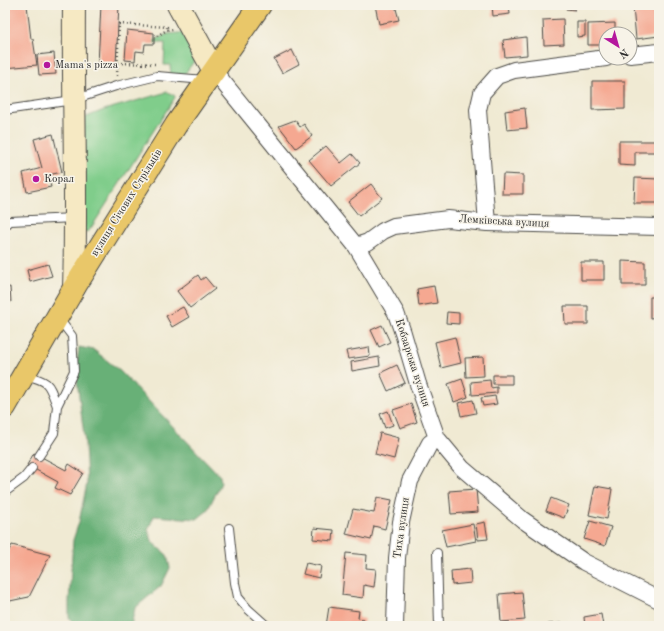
<svg xmlns="http://www.w3.org/2000/svg" width="664" height="631" font-family="'Old Standard TT',serif">
<style>
.green{fill:#80cd8b;stroke:#567c5b}
.forest{fill:#68b077;stroke:#4a6e51}
.building{fill:#f5a891}
.lines{fill:none;stroke-linecap:round;stroke-linejoin:round}
.lane-casing{stroke:#494844;stroke-width:10}
.street-casing{stroke:#494844;stroke-width:18}
.secondary-casing{stroke:#494844;stroke-width:24}
.primary-casing{stroke:#494844;stroke-width:24}
.path{stroke:#494844;stroke-width:2.5;stroke-dasharray:1 3;stroke-linecap:butt}
.lane{stroke:#fff;stroke-width:8}
.street{stroke:#fff;stroke-width:16}
.secondary{stroke:#f6e9c3;stroke-width:22}
.primary{stroke:#e9c769;stroke-width:22}
.poi-dot{fill:#b5179e;stroke:#f7f3e8;stroke-width:1.5}
.labels{text-anchor:middle;dominant-baseline:central;stroke-width:3;stroke-linejoin:round;paint-order:stroke}
.poi-label{font-size:11px;fill:#2b2b2b;stroke:#f7f3e8;text-anchor:start}
.street-label{font-size:11px;fill:#2b2b2b;stroke:#f7f3e8}
</style>
<rect width="100%" height="100%" fill="#f7f3e8"/>
<filter id="ink" filterUnits="userSpaceOnUse"><feTurbulence type="fractalNoise" baseFrequency=".025" numOctaves="2"/><feDisplacementMap in="SourceGraphic" scale="8" xChannelSelector="R" yChannelSelector="G"/><feConvolveMatrix kernelMatrix="1 2 1 2 8 2 1 2 1" color-interpolation-filters="sRGB"/></filter>
<filter id="wash" filterUnits="userSpaceOnUse"><feTurbulence type="fractalNoise" baseFrequency=".012" numOctaves="4" result="noise"/><feDisplacementMap in="SourceGraphic" scale="16" xChannelSelector="R" yChannelSelector="G"/><feGaussianBlur stdDeviation="0.9" result="paint"/><feColorMatrix in="noise" values="0 0 0 0 0 0 0 0 0 0 0 0 0 0 0 0 0 1.4 0 .05"/><feComposite in="paint" operator="in"/></filter>
<g filter="url(#wash)">
<rect width="100%" height="100%" fill="#f0ead3"/>
<!-- green -->
<path class="green" d="M189,32L200,53L184,75H171L170,65H164L165,43H155V40L167,34Z
M167,92L174,95L175,97L174,99L91,228L87,232L82,230L84,118L104,110Z"/>
<!-- forest -->
<path class="forest" d="M79,347L94,350L120,371L220,476L221,483L207,511L197,519L154,516L148,530L153,543L167,555L170,568L161,586L135,608L131,626H75L69,617V601L73,540L79,522L87,483L85,443L76,373Z"/>
<g id="blocks">
<!-- building -->
<path class="building" d="M5,5H27L31,39H33L37,65L5,68V36H7Z
M101,5H119L116,64H98Z
M375,5H395L399,20L379,24Z
M492,5H509L510,14L493,16Z
M566,5H575V10L566,9Z
M647,5H657L659,36L636,39L633,7Z
M563,19L564,44L544,45L543,20Z
M577,22H585V36L577,37Z
M615,23V34H606V45H588V24Z
M127,30L154,33V44H145L144,52L136,51L135,61L125,60Z
M526,37L527,55L505,57L503,40Z
M292,50L299,64L282,73L274,59Z
M54,53L56,74L39,75L37,55Z
M592,81H625V109L592,110Z
M525,108L527,128L507,130L505,111Z
M295,120L300,127L304,124L312,136L296,148L279,126Z
M53,134L62,172L48,175L51,187L27,192L23,173L42,168L34,139Z
M619,141H659V152H635V166L619,165Z
M326,146L341,163L352,154L360,163L331,186L309,160Z
M503,174L523,175V194H502Z
M635,178L659,179V203H634Z
M371,184L382,198L359,216L348,202Z
M622,261L645,262V285H622Z
M581,262H604V280H581Z
M48,264L52,276L30,282L27,270Z
M198,275L201,280L205,277L215,289L190,308L177,291Z
M434,286L437,303L419,306L417,289Z
M10,287L11,302L5,303V288Z
M650,297H659V317L650,318Z
M564,306H588V324H565Z
M183,307L189,317L172,327L166,316Z
M447,312L459,313V324L446,323Z
M382,325L390,342L379,347L371,330Z
M455,337L461,363L441,368L435,342Z
M369,347L370,356L348,359L346,351Z
M379,357L380,366L352,371L351,362Z
M483,357L484,376L466,377L465,358Z
M397,365L405,383L388,391L380,373Z
M493,375H512V384H493Z
M462,379L468,397L454,402L448,384Z
M490,380L491,388L497,387V393L472,395L471,382Z
M495,396L497,404L483,406L481,398Z
M473,400L476,413L461,416L458,403Z
M411,404L417,422L400,428L393,410Z
M388,411L393,425L385,428L380,414Z
M380,433L399,438L394,459L375,454Z
M34,453L66,470L69,464L83,473L70,495L55,488L58,482L27,465Z
M595,486L612,489L607,519L589,515Z
M476,489L478,512L451,514L449,491Z
M377,497L392,500L385,529L374,526L371,540L346,534L353,509L374,513Z
M551,498L569,505L564,518L546,511Z
M590,521L611,527L605,546L584,539Z
M485,522L488,539L478,540L476,524Z
M473,524L476,541L446,547L442,530Z
M314,528L334,530L333,541L313,539Z
M12,545L50,555L29,597L5,602V557Z
M346,553L367,555L366,568L376,569L374,587L364,585L363,598L342,595Z
M306,563L321,566L319,578L303,574Z
M470,569L471,583L452,585L451,571Z
M522,592L525,620L501,622L499,594Z
M329,607L359,611L358,618L364,619L362,626H326Z
M601,614L603,626H585L584,617Z
M562,623L563,626H548V624Z
M486,624V626H466V625Z"/>
</g>
</g>
<g filter="url(#ink)">
<use href="#blocks" fill-opacity="0" stroke="#494844" stroke-width="1"/>
<g class="lines">
<defs>
<path id="lane" d="M5,110L73,100L116,86L157,76L205,80
M5,226L10,221L74,218
M25,375C50,382 48,382 57,406
M39,456L54,433L57,406L74,371L72,336L59,319
M5,492L24,478L32,468
M229,528L235,583L238,597L248,609L267,626
M437,553L439,626"/>
<path id="street" d="M630,55L659,52
M214,71L356,246L396,313L403,333L418,384L437,438L462,468L523,520L584,562L659,600
M487,223L478,110L482,93L497,76L514,70L606,58
M356,246L368,242L383,231L394,226L448,219L487,223L659,227
M395,626L397,558L401,522L410,481L430,443L437,438"/>
<path id="secondary" d="M74,5C73,99 77,194 74,288
M178,5L214,71"/>
<path id="primary" d="M5,407L74,288L176,125L260,5"/>
</defs>
<!-- lane casing -->
<use href="#lane" class="lane-casing"/>
<!-- street casing -->
<use href="#street" class="street-casing"/>
<!-- secondary casing -->
<use href="#secondary" class="secondary-casing"/>
<!-- primary casing -->
<use href="#primary" class="primary-casing"/>
<!-- path -->
<path class="path" d="M157,36L167,30L173,29
M118,63L155,64
M117,76L119,24L167,27V30"/>
<!-- lane -->
<use href="#lane" class="lane"/>
<!-- street -->
<use href="#street" class="street"/>
<!-- secondary -->
<use href="#secondary" class="secondary"/>
<!-- primary -->
<use href="#primary" class="primary"/>
</g>
</g>
<!-- markers -->
<g class="poi-dot">
<circle cx="47" cy="65" r="4"/>
<circle cx="36" cy="179" r="4"/>
</g>
<g class="labels">
<!-- poi labels -->
<g class="poi-label">
<text x="55" y="65">Mama's pizza</text>
<text x="44" y="179">Корал</text>
</g>
<!-- street labels -->
<g class="street-label">
<text transform="translate(127 203) rotate(-58)">вулиця Січових Стрільців</text>
<text transform="translate(504 222) rotate(3)">Лемківська вулиця</text>
<text transform="translate(412 363) rotate(72)">Кобзарська вулиця</text>
<text transform="translate(402 528) rotate(-82)">Тиха вулиця</text>
</g>
</g>
<!-- margin -->
<rect width="664" height="631" fill="none" stroke="#f7f3e8" stroke-width="20"/>
<!-- north arrow -->
<g transform="translate(618 46) rotate(143)"><circle r="19" fill="#f7f3e8" stroke="#a5a39c"/>
<path d="M0-3L7 15L0 10L-7 15Z" fill="#b5179e"/>
<text y="-6" font-size="11" font-weight="bold" text-anchor="middle" fill="#2b2b2b">N</text>
</g>
</svg>
